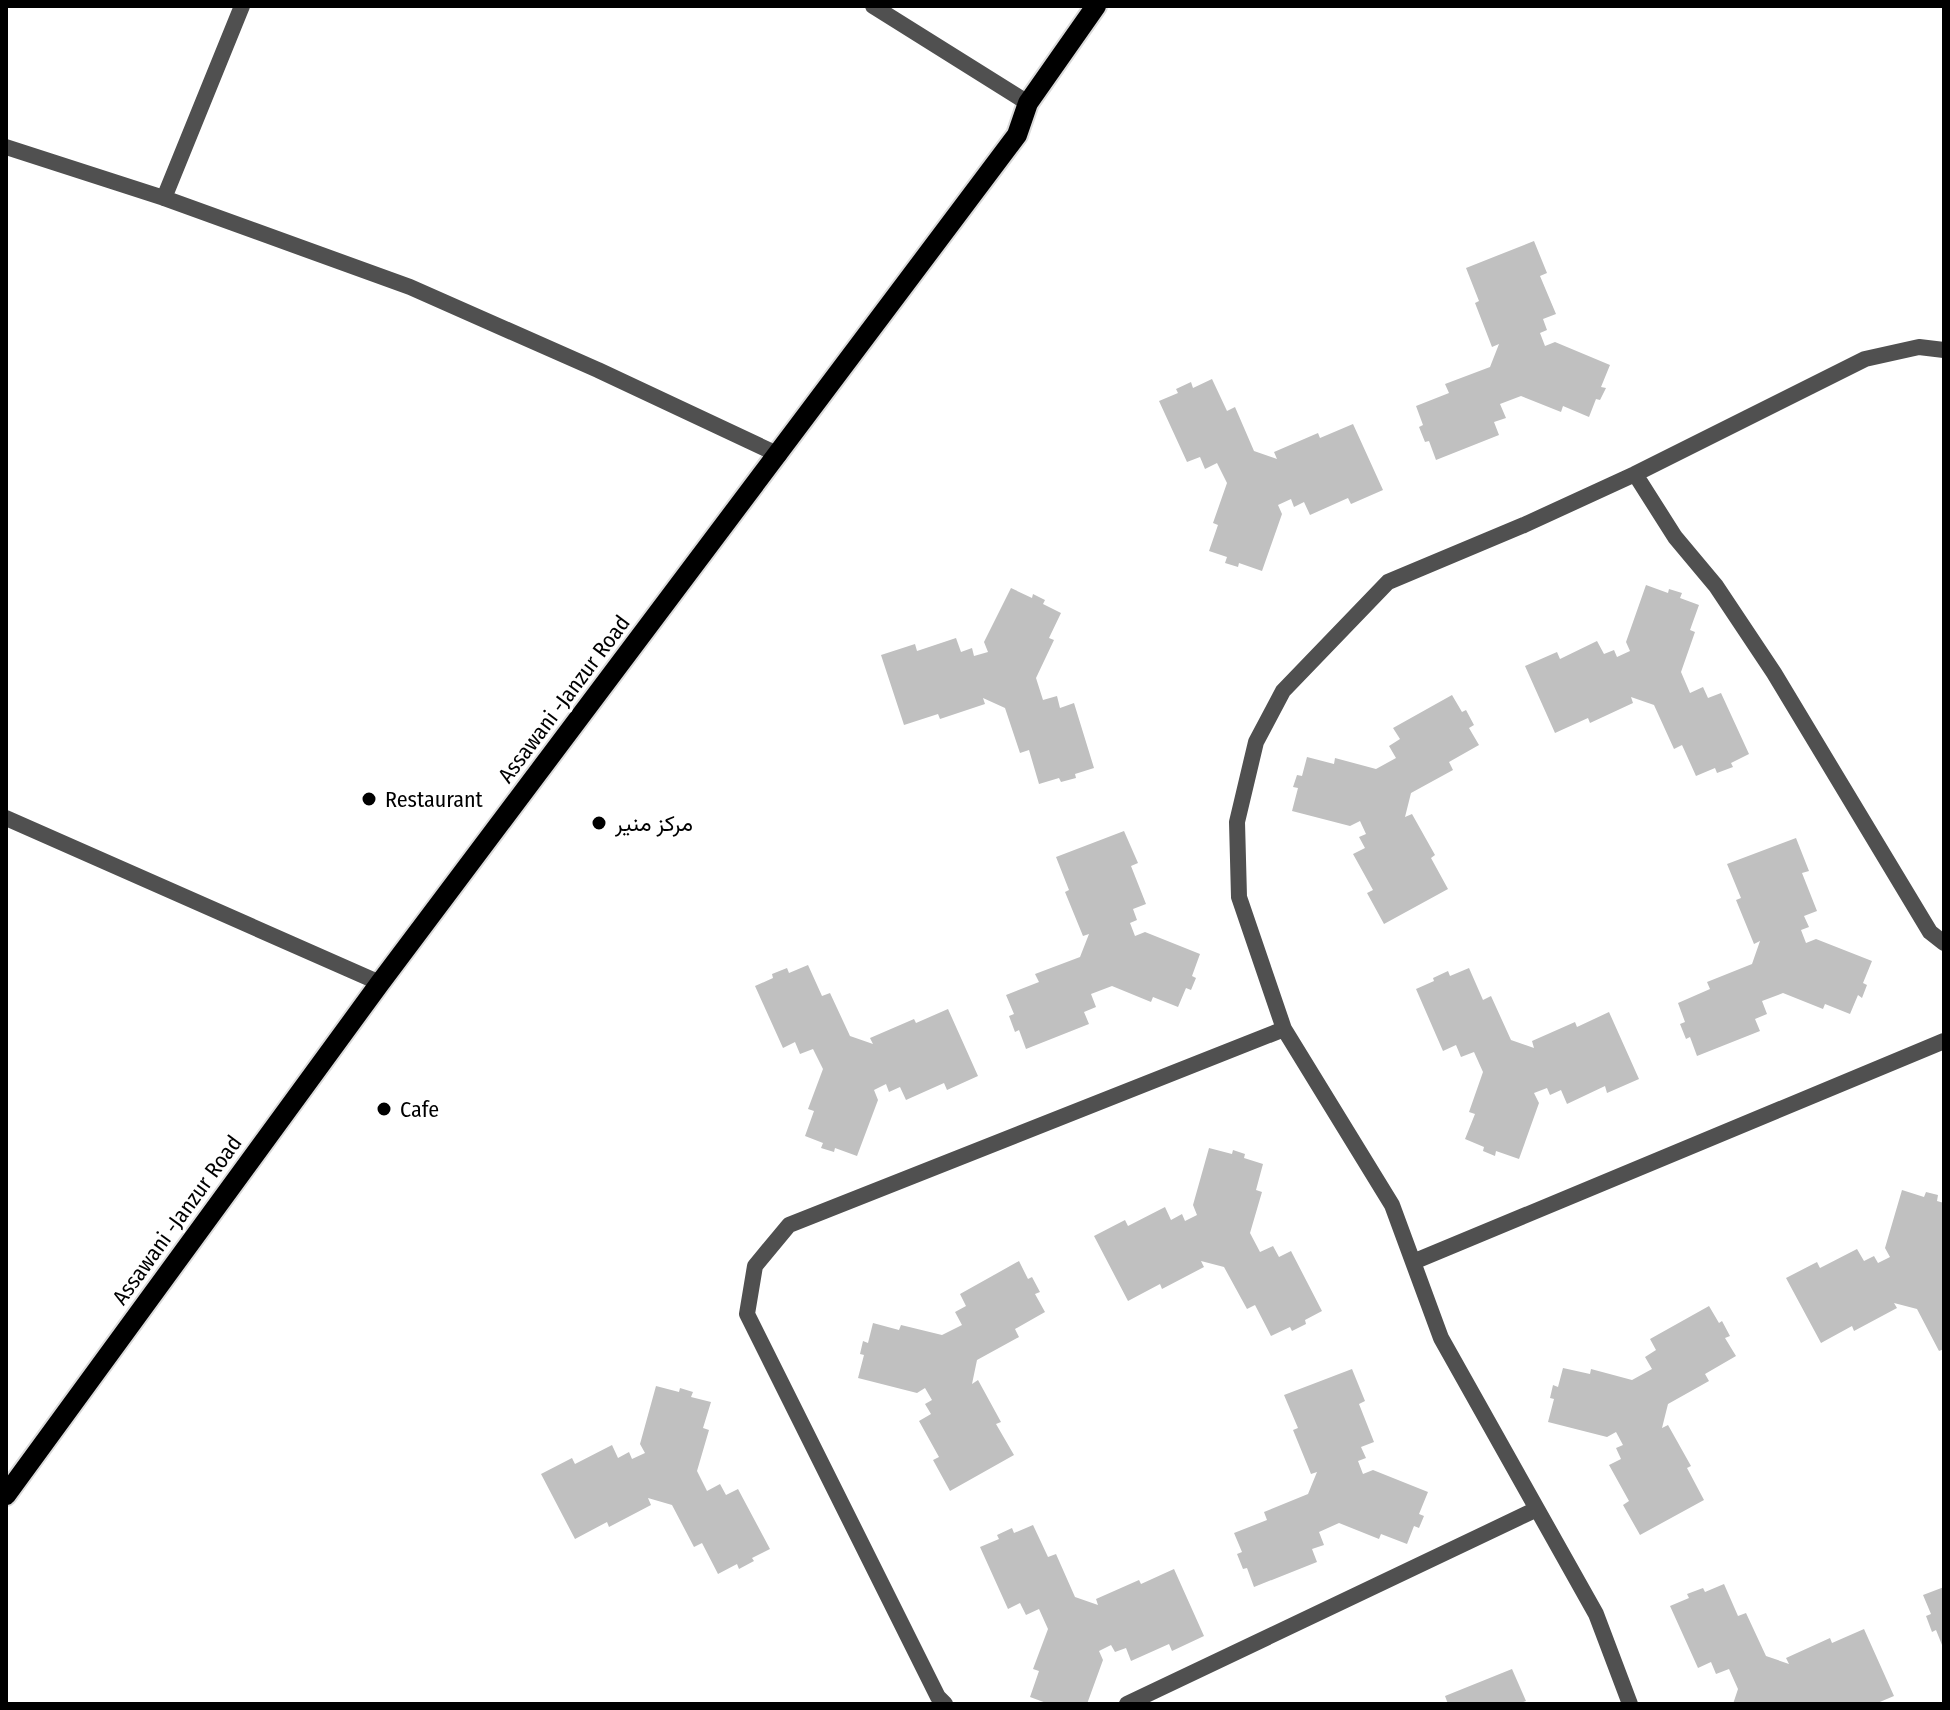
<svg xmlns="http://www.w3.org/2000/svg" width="1950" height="1710" font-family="'Fira Sans Condensed',Vazirmatn,sans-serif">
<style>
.building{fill:#c0c0c0}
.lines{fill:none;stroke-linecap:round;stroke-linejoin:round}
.primary-casing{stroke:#dbdbdb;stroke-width:24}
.street{stroke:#505050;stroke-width:16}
.primary{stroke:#000;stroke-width:20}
.poi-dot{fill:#000;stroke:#fff;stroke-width:3}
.labels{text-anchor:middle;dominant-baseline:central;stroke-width:6;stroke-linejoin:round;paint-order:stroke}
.street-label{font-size:22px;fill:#000;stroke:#fff}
.poi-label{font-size:22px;fill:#000;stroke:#fff;text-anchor:start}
</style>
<rect width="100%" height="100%" fill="#fff"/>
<!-- building -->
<path class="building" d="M1534,241L1547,273L1540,276L1556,314L1543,319L1547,330L1540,333L1545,346L1555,342L1610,365L1601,387L1606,388L1600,400L1596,399L1589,417L1563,406L1561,412L1521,396L1500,404L1506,418L1494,422L1499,435L1436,460L1429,441L1425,442L1419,427L1423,425L1416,406L1449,393L1445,384L1490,367L1499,344L1492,347L1475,303L1479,301L1466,268Z
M1212,379L1227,411L1235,407L1254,451L1277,459L1274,452L1318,433L1320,438L1353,424L1383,490L1351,504L1348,498L1310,515L1304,502L1294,507L1291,499L1278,505L1282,514L1262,571L1239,563L1238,567L1225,563L1227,557L1209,551L1218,525L1213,523L1227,483L1217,463L1205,469L1200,457L1187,462L1159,401L1178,393L1176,389L1191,382L1193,388Z
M1646,585L1668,593L1669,589L1682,593L1680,598L1699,605L1690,630L1695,632L1681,672L1690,693L1703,687L1708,698L1721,693L1749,754L1731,763L1733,767L1717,773L1715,768L1696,776L1682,745L1674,749L1654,705L1631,697L1633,703L1590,723L1588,718L1555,733L1525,666L1557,652L1560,659L1597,641L1604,654L1614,650L1617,657L1630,651L1626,642Z
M1011,588L1032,598L1033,594L1045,600L1043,604L1061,613L1049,638L1054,640L1036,678L1043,700L1057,696L1060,708L1074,703L1094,768L1075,774L1076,778L1061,782L1059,778L1039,784L1029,750L1020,753L1005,708L983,698L985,704L940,719L938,714L904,725L881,655L915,644L917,651L956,638L961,652L972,648L974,656L988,652L984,642Z
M1452,695L1462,712L1466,710L1474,725L1469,728L1479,745L1449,762L1453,770L1411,793L1405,817L1412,814L1435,855L1431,858L1448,889L1384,924L1367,893L1373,890L1353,854L1365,848L1359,837L1366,834L1360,821L1350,826L1292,811L1298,788L1293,787L1297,775L1302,776L1307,757L1334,764L1335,758L1376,769L1396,758L1389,746L1400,739L1393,728Z
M1124,831L1138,863L1131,866L1146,904L1133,909L1137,920L1130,923L1135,936L1145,932L1200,954L1192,976L1196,978L1191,990L1186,988L1178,1007L1153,997L1151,1002L1112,986L1091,994L1096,1007L1084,1012L1089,1024L1026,1049L1019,1030L1015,1032L1009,1016L1014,1014L1006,995L1039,982L1035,974L1080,957L1089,934L1083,936L1065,892L1069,890L1056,857Z
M1796,838L1809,871L1802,873L1817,911L1804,916L1809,927L1801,930L1806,943L1816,939L1872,961L1863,983L1867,985L1862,998L1858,995L1850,1014L1825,1004L1823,1009L1783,993L1762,1001L1767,1014L1755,1019L1760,1031L1697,1056L1690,1037L1686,1039L1680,1024L1685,1022L1678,1003L1710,989L1707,982L1752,964L1760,941L1754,944L1736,900L1741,898L1727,864Z
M808,965L822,996L830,993L850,1036L873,1044L870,1038L914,1019L916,1023L948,1009L978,1076L947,1090L944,1083L906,1100L900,1087L889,1092L886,1084L874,1090L878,1100L857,1156L835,1148L834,1152L821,1148L823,1143L805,1136L814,1111L808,1109L823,1069L813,1049L800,1054L795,1042L783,1048L755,986L773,978L772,974L787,968L789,973Z
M1469,968L1483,1000L1491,996L1511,1040L1534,1048L1532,1041L1575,1022L1577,1027L1609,1012L1639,1079L1607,1093L1605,1086L1567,1104L1561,1090L1550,1095L1547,1088L1534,1093L1539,1103L1519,1159L1496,1151L1495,1156L1483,1151L1484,1147L1465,1139L1475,1114L1469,1112L1483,1072L1474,1052L1461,1057L1456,1045L1443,1051L1416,989L1434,981L1433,978L1448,971L1450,976Z
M1209,1148L1232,1154L1233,1150L1245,1154L1244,1158L1263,1164L1256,1190L1262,1192L1250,1233L1260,1252L1273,1246L1279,1257L1291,1251L1322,1311L1305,1320L1306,1324L1292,1331L1290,1327L1271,1336L1255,1305L1247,1309L1224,1267L1201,1261L1204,1267L1162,1289L1160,1284L1128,1301L1094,1236L1125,1220L1128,1226L1165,1207L1171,1220L1182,1214L1185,1221L1197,1215L1193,1205Z
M1902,1190L1924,1197L1926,1192L1938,1195L1937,1201L1944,1203V1269L1942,1275L1944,1278V1349L1939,1351L1917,1309L1894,1303L1897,1308L1854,1331L1852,1326L1821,1343L1786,1278L1817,1262L1820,1268L1857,1249L1864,1261L1874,1256L1878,1263L1890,1257L1885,1248Z
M1019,1261L1028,1279L1032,1277L1040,1292L1035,1294L1045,1312L1015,1329L1019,1337L977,1360L972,1384L978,1380L1001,1422L996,1424L1014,1455L950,1491L933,1460L939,1457L919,1421L931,1414L925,1404L932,1400L925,1388L917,1393L858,1378L864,1355L860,1354L863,1341L868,1343L873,1323L899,1330L901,1325L942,1335L962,1325L955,1312L966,1306L960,1294Z
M1709,1306L1719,1323L1722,1321L1730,1336L1725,1338L1736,1356L1705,1374L1709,1381L1668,1404L1662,1428L1668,1425L1691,1466L1687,1468L1704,1500L1640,1535L1623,1505L1629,1501L1609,1465L1621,1459L1616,1448L1623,1445L1616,1432L1607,1437L1548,1422L1554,1399L1550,1398L1553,1385L1558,1387L1563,1368L1590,1374L1591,1369L1632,1380L1652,1369L1645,1357L1656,1350L1650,1339Z
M1352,1369L1365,1401L1359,1404L1374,1442L1361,1447L1366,1458L1358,1461L1363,1474L1373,1470L1428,1492L1419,1514L1424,1516L1419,1528L1414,1526L1407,1544L1381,1534L1379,1539L1339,1523L1319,1532L1324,1545L1312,1549L1317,1562L1254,1587L1247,1568L1243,1569L1237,1554L1242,1552L1234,1533L1267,1520L1264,1512L1308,1494L1317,1472L1311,1474L1293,1430L1298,1428L1284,1395Z
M656,1386L679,1392L680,1388L693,1392L691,1397L711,1402L703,1428L709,1430L697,1471L707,1491L720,1484L726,1495L738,1489L770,1549L752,1558L754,1561L739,1569L737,1564L718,1574L702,1543L694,1547L672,1505L648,1498L651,1505L609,1527L607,1522L575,1539L541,1474L572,1458L575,1464L612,1445L618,1458L629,1452L632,1459L645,1453L640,1444Z
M1033,1525L1048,1557L1056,1554L1075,1597L1098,1605L1096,1599L1139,1580L1141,1584L1174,1569L1204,1636L1172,1651L1169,1644L1131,1661L1126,1648L1115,1652L1111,1645L1099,1651L1103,1660L1087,1704H1049L1030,1697L1039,1671L1033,1669L1048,1629L1039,1609L1026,1615L1020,1603L1008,1609L980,1547L999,1539L997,1535L1012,1528L1014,1533Z
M1724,1584L1738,1616L1746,1613L1766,1656L1789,1664L1786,1658L1830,1638L1832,1643L1864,1629L1894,1696L1875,1704H1733L1738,1689L1729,1669L1716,1674L1711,1662L1698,1668L1670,1606L1689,1598L1687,1594L1703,1588L1705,1592Z
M1944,1587V1650L1936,1630L1932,1632L1926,1616L1931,1614L1923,1595Z
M1512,1669L1526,1701L1518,1704H1448L1445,1696Z"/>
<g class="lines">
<defs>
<path id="primary" d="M6,1495L380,983L1017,135L1028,103L1096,6"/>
</defs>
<!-- primary casing -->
<use href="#primary" class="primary-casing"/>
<!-- street -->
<path class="street" d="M873,6L1028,103
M6,147L164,198L410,287L598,370L779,455
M164,198L242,6
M1635,474L1865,359L1919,347L1944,350
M6,818L380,983
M1413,1262L1944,1041
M945,1704L938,1697L747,1314L755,1266L789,1225L1284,1029
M1127,1704L1537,1509
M1630,1704L1596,1614L1441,1338L1392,1205L1284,1029L1239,897L1237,822L1256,742L1283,691L1388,582L1524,525L1635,474L1675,537L1716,586L1774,673L1930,932L1944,943"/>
<!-- primary -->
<use href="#primary" class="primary"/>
</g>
<!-- markers -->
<g class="poi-dot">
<circle cx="369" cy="799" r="8"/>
<circle cx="599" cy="823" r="8"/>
<circle cx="384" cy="1109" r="8"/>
</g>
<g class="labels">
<!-- street labels -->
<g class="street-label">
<text transform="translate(564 699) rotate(-53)">Assawani -Janzur Road</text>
<text transform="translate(177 1220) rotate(-54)">Assawani -Janzur Road</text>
</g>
<!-- poi labels -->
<g class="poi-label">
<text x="385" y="799">Restaurant</text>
<text x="615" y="823">مركز منير</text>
<text x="400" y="1109">Cafe</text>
</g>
</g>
<!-- border -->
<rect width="1950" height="1710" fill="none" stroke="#000000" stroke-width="16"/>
</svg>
